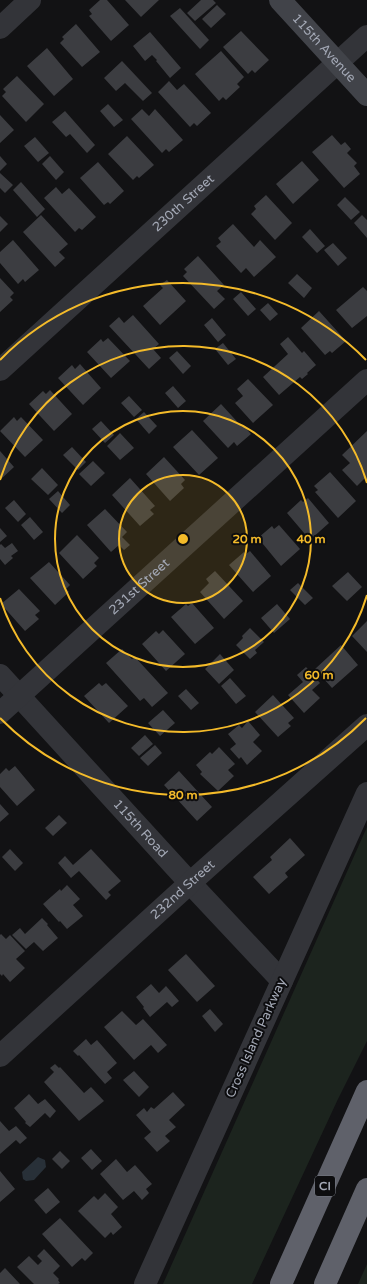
<svg xmlns="http://www.w3.org/2000/svg" width="367" height="1284" font-family="'Varela Round',sans-serif">
<style>
.green{fill:#1c241e}
.water{fill:#283038}
.building{fill:#3c3d41}
.lines{fill:none;stroke-linecap:round;stroke-linejoin:round}
.minor{stroke:#333439;stroke-width:22}
.secondary{stroke:#414349;stroke-width:22}
.motorway{stroke:#5f616a;stroke-width:22}
.ring{fill:none;stroke:#f4bb2a;stroke-width:2}
.labels{text-anchor:middle;dominant-baseline:central;stroke-width:4;stroke-linejoin:round;paint-order:stroke}
.shield{fill:#0d0d0f;stroke:#767a83;stroke-width:1}
.shield-label{font-size:12px;font-weight:bold;fill:#a3a8b5}
.street-label{font-size:13px;fill:#a3a8b5;stroke:#0d0d0f}
.centre{fill:#f4bb2a;stroke:#0d0d0f;stroke-width:2}
.ring-label{font-size:12px;text-anchor:middle;font-weight:bold;fill:#f4bb2a;stroke:#0d0d0f;stroke-width:4;stroke-linejoin:round;paint-order:stroke}
</style>
<rect width="100%" height="100%" fill="#121214"/>
<!-- green -->
<path class="green" d="M367,827V1041L338,1099L252,1284H163Z
M367,1264V1284H358Z"/>
<!-- water -->
<path class="water" d="M38,1157L45,1160L46,1167L34,1180L26,1181L23,1179L22,1172Z"/>
<!-- building -->
<path class="building" d="M100,0H107L129,25L111,41L89,16L92,14L89,10Z
M125,0H159L141,17Z
M201,0H213L216,3L195,21L187,13Z
M217,5L226,14L211,28L202,19Z
M180,8L209,40L200,49L170,16Z
M76,24L100,52L82,67L60,43L64,39L62,37Z
M241,31L269,60L255,73L252,70L248,74L223,47Z
M150,32L181,68L170,78L156,61L157,60L152,55L145,61L133,46Z
M47,48L73,79L54,96L27,66Z
M221,51L244,77L237,84L240,87L226,100L223,97L219,101L195,74Z
M122,61L152,93L143,101L125,83L116,91L104,78Z
M17,76L44,104L26,122L2,96L6,92L3,89Z
M169,81L177,90L184,84L211,113L197,126L194,123L190,127L158,92Z
M108,104L123,120L114,127L100,111Z
M142,109L149,116L155,109L183,140L169,152L166,149L162,153L131,119Z
M65,111L95,145L87,153L70,134L66,137L52,122Z
M0,115L14,130L0,143Z
M332,135L341,145L345,142L351,149L347,153L357,163L354,166L360,174L344,188L312,152Z
M127,136L154,165L139,178L137,176L133,180L108,154Z
M35,137L49,153L38,162L24,146Z
M0,156L7,164L0,171Z
M50,156L64,172L56,180L42,164Z
M302,161L319,180L293,204L276,184Z
M98,162L124,191L110,204L108,202L104,205L80,178Z
M0,173L13,185L5,193L0,188Z
M21,182L45,209L37,217L13,190Z
M56,187L62,194L69,188L96,217L82,230L79,228L75,232L44,198Z
M266,195L292,223L275,240L251,214L256,209L254,206Z
M345,197L360,212L351,220L337,205Z
M41,215L68,244L59,252L65,258L55,267L23,232Z
M362,215L367,220V238L354,223Z
M0,216L8,224L0,232Z
M233,224L254,247L260,240L276,257L254,277L246,268L241,273L216,246L221,242L218,238Z
M310,229L325,246L317,253L302,237Z
M13,240L39,270L25,282L23,279L18,284L0,263V252Z
M333,243L347,258L338,266L324,250Z
M198,256L224,285L217,291L225,299L214,309L183,276L187,272L184,269Z
M297,274L312,288L304,298L288,283Z
M0,278L14,293L10,297L13,300L0,312Z
M167,280L186,301L160,325L143,306L163,288L160,285Z
M363,287L367,291V316L352,328L336,310Z
M241,292L256,309L248,316L233,299Z
M268,303L278,314L270,321L260,310Z
M319,311L346,341L332,353L330,351L325,355L301,328Z
M133,315L159,344L153,349L161,358L149,369L109,326L119,317L124,323Z
M212,318L226,335L218,342L204,325Z
M288,337L302,353L304,351L316,365L307,373L308,374L302,379L300,377L279,395L263,377L288,354L280,344Z
M108,338L130,361L111,378L87,352L101,339L103,342Z
M223,343L236,359L228,365L215,349Z
M177,351L191,366L183,374L169,358Z
M80,364L101,388L83,405L58,378L72,365L75,369Z
M248,379L273,405L253,423L235,403L243,396L237,389Z
M173,386L186,401L178,408L165,393Z
M50,390L72,414L54,431L29,404L43,391L46,394Z
M129,396L142,410L134,417L121,403Z
M221,404L242,427L244,426L251,434L237,446L234,442L228,448L203,421Z
M144,412L157,426L149,434L136,419Z
M14,417L17,421L21,417L43,440L25,457L0,431Z
M101,421L114,435L105,443L92,429Z
M192,430L218,458L199,475L173,447Z
M367,431V480L365,478L357,486L342,470L350,463L342,455Z
M120,433L134,448L120,460L107,446Z
M72,447L86,462L78,470L63,455Z
M0,451L14,467L0,480Z
M164,457L185,480L181,484L184,488L170,501L146,474Z
M93,461L105,473L91,486L79,474Z
M42,468L58,485L48,495L31,479Z
M330,472L356,501L338,518L315,492L318,490L314,486Z
M130,478L155,506L150,510L154,514L140,526L112,495Z
M58,491L70,505L62,513L49,499Z
M308,498L329,523L310,540L287,513L301,500L303,502Z
M14,500L26,514L18,522L5,508Z
M105,509L127,532L122,537L130,545L124,550L119,545L111,552L87,525Z
M30,517L43,532L34,540L21,525Z
M279,525L300,549L281,566L258,538L272,526L274,529Z
M0,528L7,536L0,542Z
M77,535L99,558L94,563L97,566L83,579L59,553Z
M12,543L18,551L11,556L13,558L5,565L0,559V545L1,544L5,548Z
M250,551L271,576L253,592L229,565L244,552L246,554Z
M49,562L70,585L66,589L69,592L55,605L30,578Z
M215,571L243,601L224,619L200,592L209,583L206,579Z
M348,572L362,587L347,601L332,586Z
M298,583L313,598L305,605L290,590Z
M19,589L40,611L35,615L39,619L25,631L1,604Z
M192,603L214,628L195,644L171,617L186,604L188,606Z
M277,604L290,619L274,633L261,618Z
M367,621V652L352,636Z
M250,628L264,642L255,650L257,653L250,659L236,645L243,638L242,636Z
M163,630L185,654L166,671L142,644L156,631L159,634Z
M341,645L358,665L332,688L315,669Z
M122,649L132,659L135,657L168,693L152,707L144,698L140,701L106,663Z
M220,654L234,670L219,684L205,669Z
M306,667L320,683L312,690L320,698L304,713L288,695L303,682L297,675Z
M230,678L246,696L236,704L221,686Z
M99,683L102,686L106,683L128,706L109,723L84,696Z
M186,689L199,703L191,710L178,696Z
M273,695L294,718L288,723L291,726L278,737L255,712Z
M163,710L175,723L160,736L148,723Z
M248,721L260,735L253,742L262,751L247,765L241,757L239,759L230,749L236,744L228,734L239,725L242,728Z
M145,735L153,744L139,756L131,748Z
M155,745L162,753L148,766L140,758Z
M219,747L235,764L228,770L234,776L218,791L200,774L202,772L196,765L210,752L212,754Z
M15,766L35,790L17,806L0,787V774L6,768L9,771Z
M179,771L212,807L197,821L164,785Z
M0,804L9,814L0,822Z
M59,815L67,823L53,836L45,828Z
M290,838L305,855L285,873L288,877L269,894L253,877L272,860L270,857Z
M10,849L23,863L15,871L2,857Z
M91,849L121,881L108,892L111,895L106,900L79,871L71,878L58,863L65,856L73,865Z
M67,885L80,899L73,905L83,916L67,929L60,921L59,922L43,904L60,889L61,891Z
M42,918L48,924L47,925L58,938L43,951L34,942L26,949L12,935L20,928L25,934Z
M1,934L6,939L10,935L25,951L16,959L25,968L10,982L3,974L2,976L0,974V935Z
M186,954L215,986L197,1002L168,970Z
M151,984L159,993L166,986L179,1001L172,1007L167,1002L150,1017L143,1008L144,1007L136,997Z
M210,1009L223,1024L215,1032L202,1016Z
M122,1011L136,1025L143,1019L167,1045L158,1053L151,1045L134,1060L104,1027Z
M86,1039L91,1045L97,1040L117,1063L107,1072L112,1078L105,1084L79,1055L78,1056L73,1051Z
M55,1064L59,1068L60,1067L84,1093L91,1087L104,1101L79,1121L44,1082L54,1072L50,1068Z
M134,1071L149,1087L139,1097L123,1080Z
M173,1092L185,1105L169,1120L176,1127L165,1136L170,1141L157,1152L144,1138L151,1132L136,1115L144,1108L147,1112L151,1107L154,1109Z
M29,1094L38,1104L45,1099L56,1111L50,1118L45,1113L30,1127L25,1123L26,1122L14,1108Z
M0,1121L9,1131L16,1126L27,1138L20,1144L16,1140L0,1154Z
M91,1149L102,1161L92,1170L81,1158Z
M60,1151L70,1161L62,1169L52,1159Z
M116,1159L127,1172L135,1165L152,1184L146,1189L149,1193L142,1200L134,1191L123,1200L100,1174Z
M0,1171L15,1189L0,1202Z
M48,1188L60,1202L46,1214L34,1200Z
M105,1193L118,1207L111,1214L122,1227L113,1235L111,1232L105,1238L78,1211L94,1196L98,1200Z
M60,1218L93,1253L85,1261L82,1258L72,1267L42,1234Z
M44,1249L60,1266L53,1273L59,1279L58,1280L60,1283L58,1284H34L17,1267L29,1256L38,1265L42,1261L37,1256Z
M5,1268L20,1284H0V1273Z"/>
<g class="lines">
<!-- minor -->
<g class="minor">
<path d="M0,28L30,0"/>
<path id="s1" d="M0,370L367,36"/>
<path id="s2" d="M0,675L190,883L282,981"/>
<path id="s3" d="M0,713L367,380"/>
<path id="s4" d="M0,1056L190,883L367,725"/>
<path d="M145,1284L367,793"/>
</g>
<!-- secondary -->
<path class="secondary" id="s5" d="M280,0L367,95"/>
<!-- motorway -->
<path class="motorway" d="M281,1284L367,1091
M325,1284L367,1189"/>
</g>
<!-- distance rings -->
<circle cx="183" cy="539" r="64" fill="#f4bb2a" fill-opacity=".12"/>
<g class="ring">
<circle cx="183" cy="539" r="64"/>
<circle cx="183" cy="539" r="128"/>
<path d="M367 595A192 192 0 0 1 0 598M0 480A192 192 0 0 1 367 483"/>
<path d="M366 718A256 256 0 0 1 0 718M0 360A256 256 0 0 1 366 360"/>
</g>
<g class="labels">
<!-- shield labels -->
<rect class="shield" x="315" y="1176" width="20" height="20" rx="3"/>
<g class="shield-label">
<text x="325" y="1186">CI</text>
</g>
<!-- street labels -->
<g class="street-label">
<text stroke="none"><textPath href="#s5" startOffset="65">115th Avenue</textPath></text>
<text stroke="none"><textPath href="#s1" startOffset="248">230th Street</textPath></text>
<text stroke="none"><textPath href="#s3" startOffset="188">231st Street</textPath></text>
<text stroke="none"><textPath href="#s2" startOffset="208">115th Road</textPath></text>
<text stroke="none"><textPath href="#s4" startOffset="247">232nd Street</textPath></text>
<text transform="translate(256 1038) rotate(-66)">Cross Island Parkway</text>
</g>
</g>
<circle cx="183" cy="539" r="6" class="centre"/>
<g class="ring-label">
<text x="247" y="543">20 m</text>
<text x="311" y="543">40 m</text>
<text x="319" y="679">60 m</text>
<text x="183" y="799">80 m</text>
</g>
</svg>
